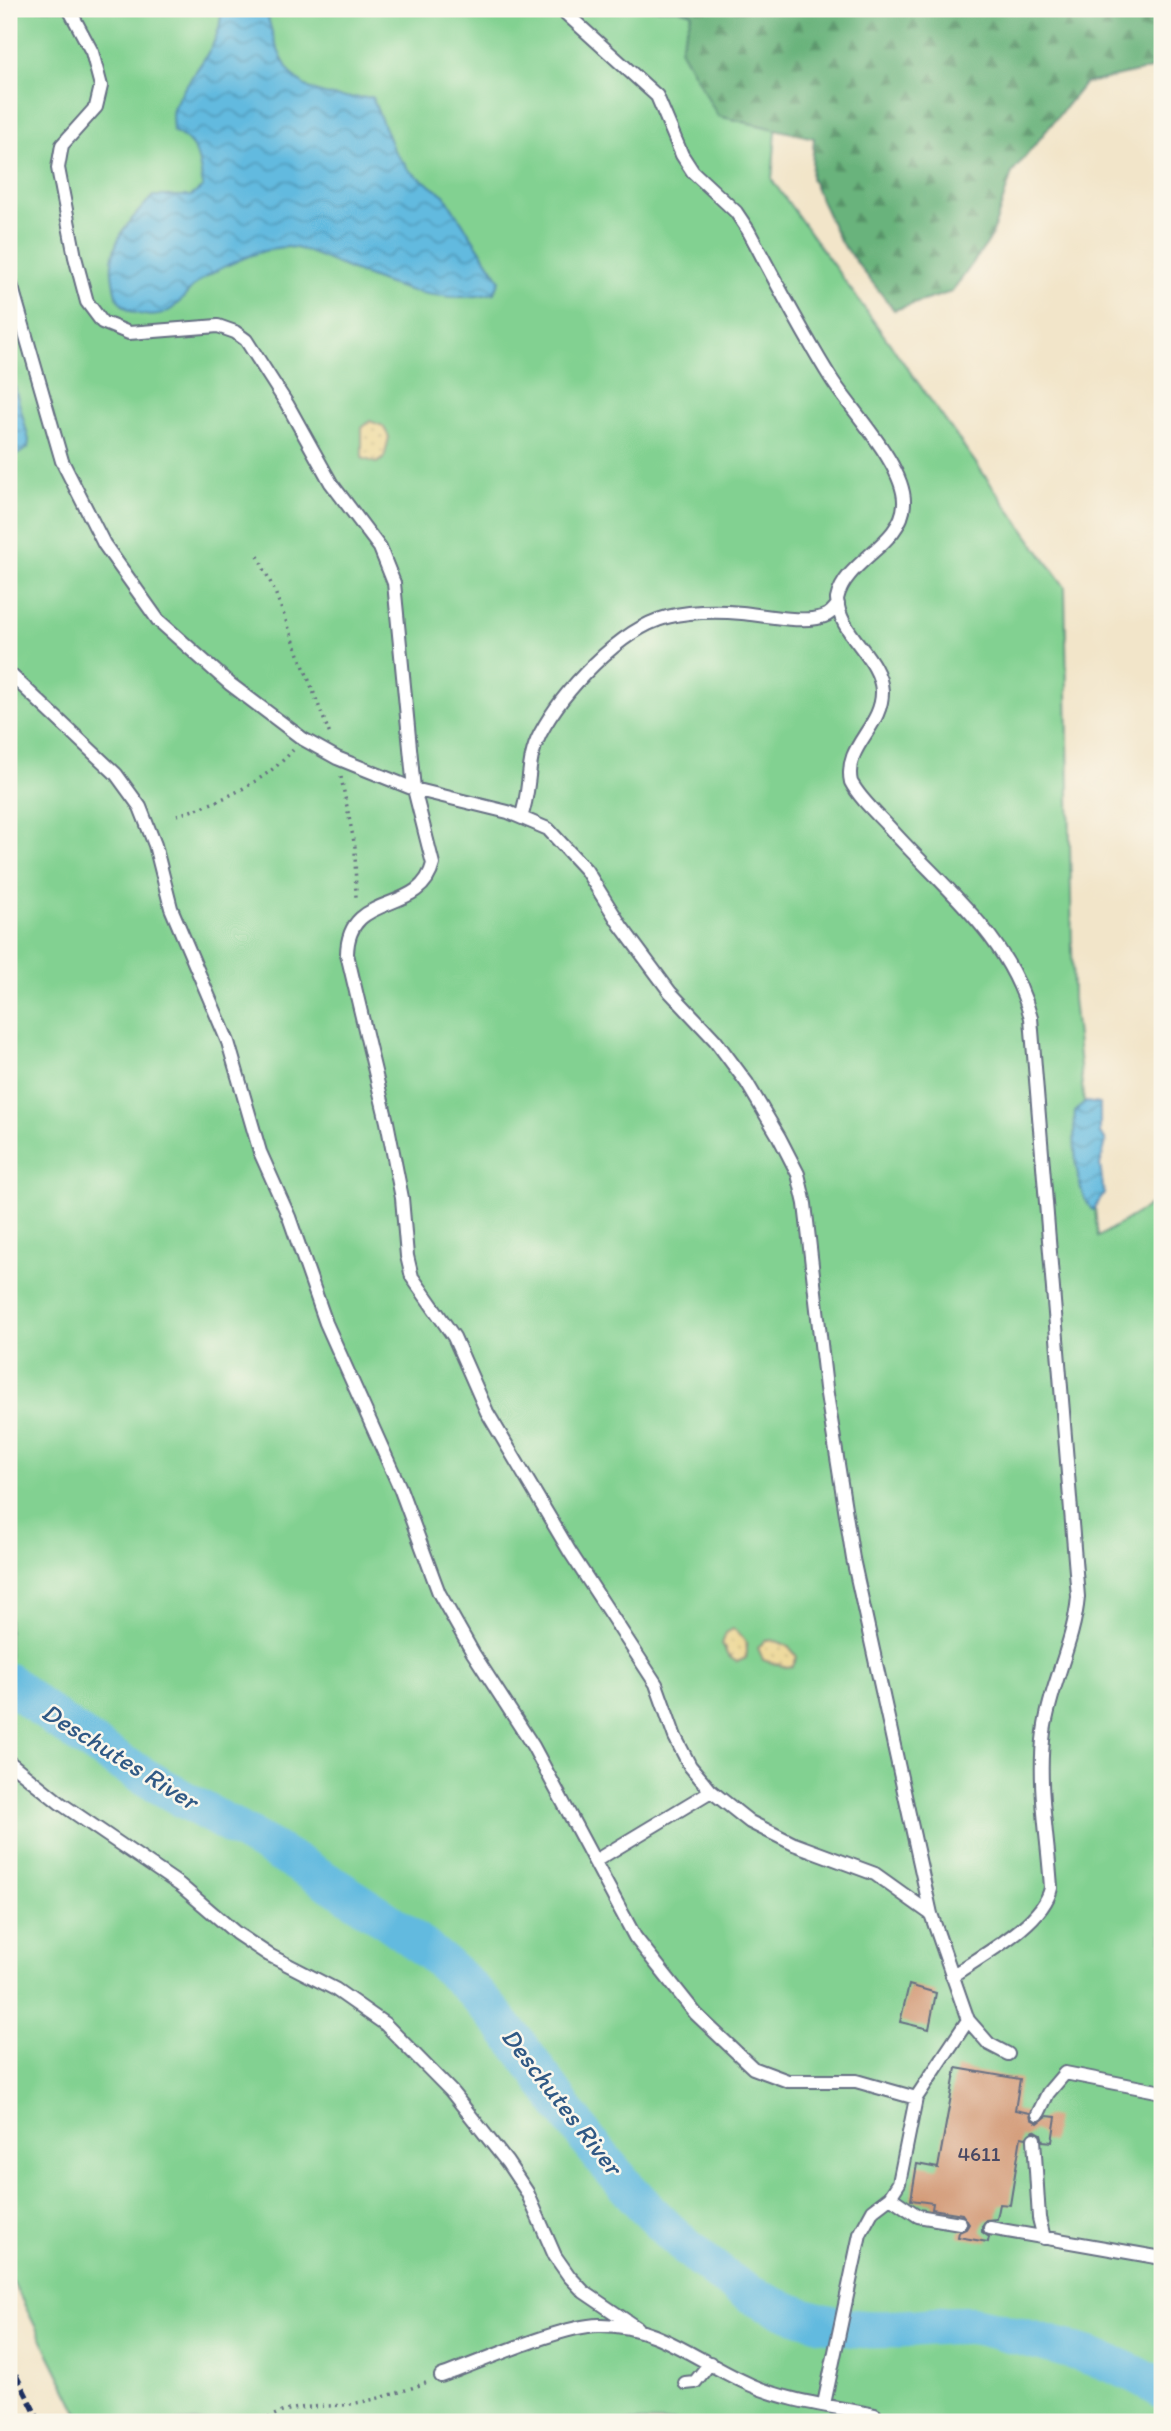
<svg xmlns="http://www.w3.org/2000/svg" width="1171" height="2431" font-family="Itim,sans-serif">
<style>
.green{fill:#82d191;stroke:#4e8078;stroke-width:2}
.forest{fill:url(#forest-firs);stroke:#42716c;stroke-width:2}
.sand{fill:url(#sand-dots);stroke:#84847e;stroke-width:2}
.water{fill:url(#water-waves);stroke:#3e749e;stroke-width:2}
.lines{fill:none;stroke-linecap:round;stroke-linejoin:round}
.river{stroke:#62badf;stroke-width:38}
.building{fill:#d29874}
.lane-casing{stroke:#666f83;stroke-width:16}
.path{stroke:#666f83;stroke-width:3.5;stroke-dasharray:2 5;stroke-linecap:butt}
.lane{stroke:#fff;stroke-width:12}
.rail{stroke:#1b2f5e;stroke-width:5;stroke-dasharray:10 5;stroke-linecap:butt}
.labels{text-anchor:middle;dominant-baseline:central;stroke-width:5;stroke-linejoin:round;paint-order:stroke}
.number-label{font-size:21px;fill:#494964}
.water-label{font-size:26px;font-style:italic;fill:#305985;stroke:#fbf7ec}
</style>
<defs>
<pattern id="forest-firs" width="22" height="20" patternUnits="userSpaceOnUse" patternTransform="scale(1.75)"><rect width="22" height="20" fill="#69b37b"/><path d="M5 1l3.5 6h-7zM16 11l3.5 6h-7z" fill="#569268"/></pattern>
<pattern id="sand-dots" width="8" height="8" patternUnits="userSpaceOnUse" patternTransform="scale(1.75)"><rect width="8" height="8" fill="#eeda9e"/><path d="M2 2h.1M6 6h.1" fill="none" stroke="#ccbb8a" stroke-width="1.8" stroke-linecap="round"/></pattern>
<pattern id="water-waves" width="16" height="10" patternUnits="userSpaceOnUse" patternTransform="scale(1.75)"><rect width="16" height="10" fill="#62badf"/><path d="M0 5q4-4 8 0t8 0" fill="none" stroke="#5098b8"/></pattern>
</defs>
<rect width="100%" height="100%" fill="#fbf7ec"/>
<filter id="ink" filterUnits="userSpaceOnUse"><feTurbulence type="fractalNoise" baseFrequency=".0143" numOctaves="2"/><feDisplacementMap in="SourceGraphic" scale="14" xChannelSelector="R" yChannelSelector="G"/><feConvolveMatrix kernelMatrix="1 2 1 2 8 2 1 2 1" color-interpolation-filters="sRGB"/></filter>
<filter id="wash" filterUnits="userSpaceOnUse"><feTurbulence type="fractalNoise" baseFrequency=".00686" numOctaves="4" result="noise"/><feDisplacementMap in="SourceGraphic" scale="28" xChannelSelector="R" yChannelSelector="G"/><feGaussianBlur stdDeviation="1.57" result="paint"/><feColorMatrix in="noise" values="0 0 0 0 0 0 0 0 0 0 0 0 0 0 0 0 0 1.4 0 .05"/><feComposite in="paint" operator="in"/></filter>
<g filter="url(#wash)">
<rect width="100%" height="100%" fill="#f2e5c9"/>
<!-- green -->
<path class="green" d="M9,9H786L772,180L1065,587L1073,999L1098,1237L1157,1201H1162V2422H83L9,2274Z"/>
<!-- forest -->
<path class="forest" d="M678,9H1162V70L1155,68L1084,84L1012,173L991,238L952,292L894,310L839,240L811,178L814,138L718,116L680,49L692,13Z"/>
<!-- sand -->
<path class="sand" d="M370,421L383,426L389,437L384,459L376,463L362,458V428Z
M733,1629C745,1636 749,1644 746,1658L737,1662L728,1656L722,1644L726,1633Z
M765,1640C777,1639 791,1646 797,1657L793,1666L785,1667L763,1660L758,1648Z"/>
<!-- water -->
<path class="water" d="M221,9H266C281,75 299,102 372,97L393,149L410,171L444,195L500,280L494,293C438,306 387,285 335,263C320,257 301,246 284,247C261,249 219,267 200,281C189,289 181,303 170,310C154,321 127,315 118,299C114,293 113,280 112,273C109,240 132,218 153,196H191L203,187C199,160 199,143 173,131C173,125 171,115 173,109C187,75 223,48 221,9Z
M9,365L29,440L28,448L9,460Z
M1086,1102L1100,1104V1134L1106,1141L1100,1165L1104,1194L1093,1210C1074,1194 1073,1134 1075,1111Z"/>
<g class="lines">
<!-- river -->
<path class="river" d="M9,1682C140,1795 313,1852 445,1965C496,2008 528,2058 566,2111C612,2175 682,2254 750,2294C779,2311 831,2327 864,2329C899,2331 935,2324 970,2325C986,2326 1003,2333 1018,2336C1066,2349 1121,2361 1162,2390"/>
</g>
<g id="blocks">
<!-- building -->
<path class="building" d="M909,1985L936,1993L929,2029L900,2022Z
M956,2068L1020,2079L1015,2110L1030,2113L1031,2119L1038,2123L1047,2116L1056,2117L1052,2142L1043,2141L1041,2134L1034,2130L1026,2138L1021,2137L1010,2205L1000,2204L997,2219L986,2220L982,2226V2232L989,2237L988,2242L958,2237L959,2232L966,2229L969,2224L962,2214L932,2209L933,2203L911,2200L917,2164L938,2168Z"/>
</g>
</g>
<g filter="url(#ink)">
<use href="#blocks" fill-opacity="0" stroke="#666f83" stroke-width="2"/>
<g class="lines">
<defs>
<path id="lane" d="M69,9L92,52L101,86L96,107L62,145L58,168L75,257L87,302L102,322L129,333L218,326L235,332L246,340L287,404L331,483L380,548L394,583L414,789L433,864C420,917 348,889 347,954L387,1122L402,1198L407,1256L412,1277L454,1337L487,1412L570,1552L656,1684L675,1737L690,1766L711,1791L750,1822L794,1844L875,1874L931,1914
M561,9L657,96L682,155L693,172L736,212L748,230C775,280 801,331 832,380C852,411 906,467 904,504C902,545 845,560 837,599C839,635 880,656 882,691C883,727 843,746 851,782C860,799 876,813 889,827C943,888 1009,935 1031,1018L1078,1597C1074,1643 1050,1686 1044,1732C1037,1783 1048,1838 1051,1888C1043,1924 982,1955 952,1976
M9,277L62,461L104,544L158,620L230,684L303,739L337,758L414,789L508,812L548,829L586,870L621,926L670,992L715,1040L747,1083L779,1137L798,1174L805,1204L826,1388L853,1559L931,1914L968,2020L989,2044L1008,2054
M9,673L116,774L140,807L155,845L171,908L228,1042L260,1152L289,1217L326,1323L400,1488L439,1593L473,1653L533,1746L635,1937L696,2014L753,2068L788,2081H856L916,2098L968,2020
M521,817C532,788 525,763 540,734C562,692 620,629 667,617C691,611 717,611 742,613C763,615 808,625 827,615C831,613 835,608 838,604
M9,1762L60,1803L180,1885L236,1933L269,1955L335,1989L385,2024L451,2091L507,2162L527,2192L555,2256L569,2276L584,2292L637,2328
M595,1861L711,1791
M1038,2114L1048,2093L1065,2073L1162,2092
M1034,2139L1039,2218L1044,2238
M890,2197L918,2216L960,2223
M990,2228L1162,2258
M441,2376C481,2362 560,2326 599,2325C658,2324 699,2363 751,2385C789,2402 834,2406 875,2415
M685,2383L695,2382L710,2363
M824,2404L860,2234L873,2210L890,2197L899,2183L916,2098"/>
</defs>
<!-- lane casing -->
<use href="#lane" class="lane-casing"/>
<!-- path -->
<path class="path" d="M258,556L275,592L330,735
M341,777L355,847L356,900
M177,815C217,804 265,782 293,750
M262,2422C288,2404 312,2408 342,2405C370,2402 402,2392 428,2382"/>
<!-- lane -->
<use href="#lane" class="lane"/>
<!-- rail -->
<path class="rail" d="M9,2361L40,2422"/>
</g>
</g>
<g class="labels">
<!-- number labels -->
<g class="number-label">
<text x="979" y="2153">4611</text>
</g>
<!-- water labels -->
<g class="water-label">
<text transform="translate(120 1756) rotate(32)">Deschutes River</text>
<text transform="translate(562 2101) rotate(52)">Deschutes River</text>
</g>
</g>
<!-- margin -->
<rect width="1171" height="2431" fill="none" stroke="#fbf7ec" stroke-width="35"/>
</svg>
